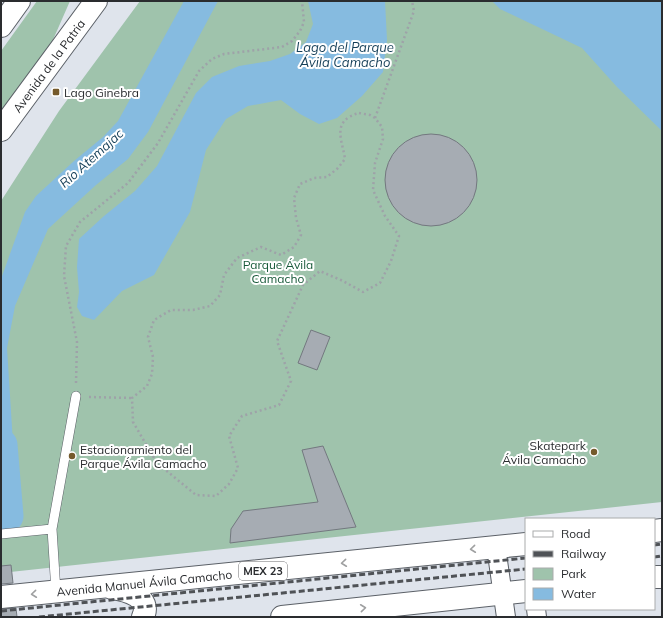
<svg xmlns="http://www.w3.org/2000/svg" width="663" height="618" font-family="Mulish,sans-serif">
<style>
.green{fill:#9fc3ac}
.water{fill:#86bbe0}
.lines{fill:none;stroke-linecap:round;stroke-linejoin:round}
.river{stroke:#86bbe0;stroke-width:33}
.building{fill:#a6acb3;stroke:#73787f}
.lane-casing{stroke:#5b6067;stroke-width:10}
.street-casing{stroke:#5b6067;stroke-width:20}
.primary-casing{stroke:#5b6067;stroke-width:24}
.path{stroke:#9ea2a8;stroke-width:2.5;stroke-dasharray:2 3;stroke-linecap:butt}
.lane{stroke:#fff;stroke-width:9}
.street{stroke:#fff;stroke-width:18}
.primary{stroke:#fff;stroke-width:22}
.rail{stroke:#4f5256;stroke-width:3;stroke-dasharray:6 3;stroke-linecap:butt}
.oneway{stroke:#9fa0a1}
.poi-dot{fill:#755a2c;stroke:#fff;stroke-width:1.5}
.labels{text-anchor:middle;dominant-baseline:central;stroke-width:4;stroke-linejoin:round;paint-order:stroke}
.shield{fill:#fff;stroke:#6a6b6d;stroke-width:1}
.shield-label{font-size:11px;font-weight:bold;fill:#2a2c2f}
.street-label{font-size:12px;fill:#2a2c2f;stroke:#fff}
.poi-label{font-size:12px;fill:#2a2c2f;stroke:#fff;text-anchor:start}
.park-label{font-size:12px;fill:#175939;stroke:#fff}
.water-label{font-size:13px;font-style:italic;fill:#153f58;stroke:#fff}
</style>
<rect width="100%" height="100%" fill="#dfe4ec"/>
<!-- green -->
<path class="green" d="M37,1H70L45,58L1,117V51Z
M140,1H662V502L1,573V201L59,111Z"/>
<!-- water -->
<path class="water" d="M184,1H218L148,132L128,159L96,185L48,229L15,306L7,348L16,491L5,498L1,492V279L25,212L36,196L74,161L103,137L118,121Z
M308,1H385L387,40L383,72L362,96L337,118L319,124L300,114L281,100L248,106L226,119L206,150L190,212L154,275L122,291L94,320L82,316L77,307L79,292L77,267L79,239L104,216L135,191L157,166L196,93L212,77L239,66L270,61L290,54L306,42L313,24Z
M492,1H662V131L617,87L582,48L500,9Z"/>
<g class="lines">
<!-- river -->
<path class="river" d="M1,445L7,516"/>
</g>
<!-- building -->
<path class="building" d="M385 180a46 46 0 1 1 92 0a46 46 0 1 1-92 0Z
M311,330L330,337L317,370L298,363Z
M323,446L356,527L230,543L231,529L243,511L318,502L302,450Z
M11,565L13,583L1,584V566Z
M16,608L17,617H1V609Z"/>
<g class="lines">
<defs>
<path id="lane" d="M52,529L56,592
M1,534L52,529L76,396"/>
<path id="street" d="M496,547L506,617
M536,609L537,617"/>
<g id="primary">
<path d="M1,26L19,1"/>
<path id="s1" d="M1,130L96,1"/>
<path d="M654,531L662,530"/>
<path d="M654,577H662"/>
<path d="M112,588C127,590 152,597 143,617"/>
<path id="s2" d="M1,597L526,544"/>
<path d="M282,617L526,591"/>
</g>
</defs>
<!-- lane casing -->
<use href="#lane" class="lane-casing"/>
<!-- street casing -->
<use href="#street" class="street-casing"/>
<!-- primary casing -->
<use href="#primary" class="primary-casing"/>
<!-- path -->
<path class="path" d="M359,113L370,115L375,118L382,127L383,139L375,163L373,190L385,216L399,236L391,261L380,283L363,292L343,281L320,271L303,285L277,341L291,381L279,405L242,416L229,436L238,468L229,484L216,496L196,495L157,463L133,422L132,398L147,386L152,374L153,357L148,337L154,320L171,310H193L210,306L220,295L224,275L237,258L261,247L281,255L294,247L301,235L296,218L294,198L300,184L314,178L327,177L338,168L345,159C342,139 331,121 359,113Z
M375,118L414,11L412,1
M76,383L77,342L64,276L66,246L80,222L128,183L158,143L199,71L212,59L224,54L282,47L292,41L300,31L304,22L302,1
M89,397L132,398"/>
<!-- lane -->
<use href="#lane" class="lane"/>
<!-- street -->
<use href="#street" class="street"/>
<!-- primary -->
<use href="#primary" class="primary"/>
<!-- rail -->
<path class="rail" d="M654,545L662,544
M654,557L662,556
M1,611L526,558
M39,617L526,569"/>
</g>
<!-- one-way arrows -->
<defs><path id="oneway-chevron" d="M-2-3.5L2.5 0L-2 3.5" fill="none" stroke-width="1.6" stroke-linecap="round" stroke-linejoin="round"/></defs>
<g class="oneway">
<use href="#oneway-chevron" transform="translate(473 549) rotate(174)"/>
<use href="#oneway-chevron" transform="translate(344 563) rotate(174)"/>
<use href="#oneway-chevron" transform="translate(34 594) rotate(174)"/>
<use href="#oneway-chevron" transform="translate(363 608) rotate(-6)"/>
</g>
<!-- markers -->
<g class="poi-dot">
<rect x="52" y="88" width="8" height="8" rx="2"/>
<circle cx="594" cy="452" r="4"/>
<circle cx="72" cy="456" r="4"/>
</g>
<g class="labels">
<!-- shield labels -->
<rect class="shield" x="239" y="562" width="48" height="18" rx="3"/>
<g class="shield-label">
<text x="263" y="571">MEX 23</text>
</g>
<!-- street labels -->
<g class="street-label">
<text stroke="none"><textPath href="#s1" startOffset="80">Avenida de la Patria</textPath></text>
<text stroke="none"><textPath href="#s2" startOffset="144">Avenida Manuel Ávila Camacho</textPath></text>
</g>
<!-- poi labels -->
<g class="poi-label">
<text x="64" y="92">Lago Ginebra</text>
<text x="586" y="445" text-anchor="end">Skatepark<tspan x="586" dy="14">Ávila Camacho</tspan></text>
<text x="80" y="449">Estacionamiento del<tspan x="80" dy="14">Parque Ávila Camacho</tspan></text>
</g>
<!-- park labels -->
<g class="park-label">
<text x="278" y="264">Parque Ávila<tspan x="278" dy="14">Camacho</tspan></text>
</g>
<!-- water labels -->
<g class="water-label">
<text x="345" y="47">Lago del Parque<tspan x="345" dy="15">Ávila Camacho</tspan></text>
<text transform="translate(91 158) rotate(-42)">Río Atemajac</text>
</g>
</g>
<!-- border -->
<rect width="663" height="618" fill="none" stroke="#2a2c2f" stroke-width="4"/>
<!-- legend -->
<rect x="525" y="518" width="130" height="92" fill="#ffffff" stroke="#aaabac"/>
<rect x="533" y="531" width="20" height="6" fill="#ffffff" stroke="#aaabac"/>
<text x="561" y="538" font-size="12" fill="#2a2c2f">Road</text>
<rect x="533" y="551" width="20" height="6" fill="#4f5256" stroke="#aaabac"/>
<text x="561" y="558" font-size="12" fill="#2a2c2f">Railway</text>
<rect x="533" y="568" width="20" height="12" fill="#9fc3ac" stroke="#aaabac"/>
<text x="561" y="578" font-size="12" fill="#2a2c2f">Park</text>
<rect x="533" y="588" width="20" height="12" fill="#86bbe0" stroke="#aaabac"/>
<text x="561" y="598" font-size="12" fill="#2a2c2f">Water</text>
</svg>
